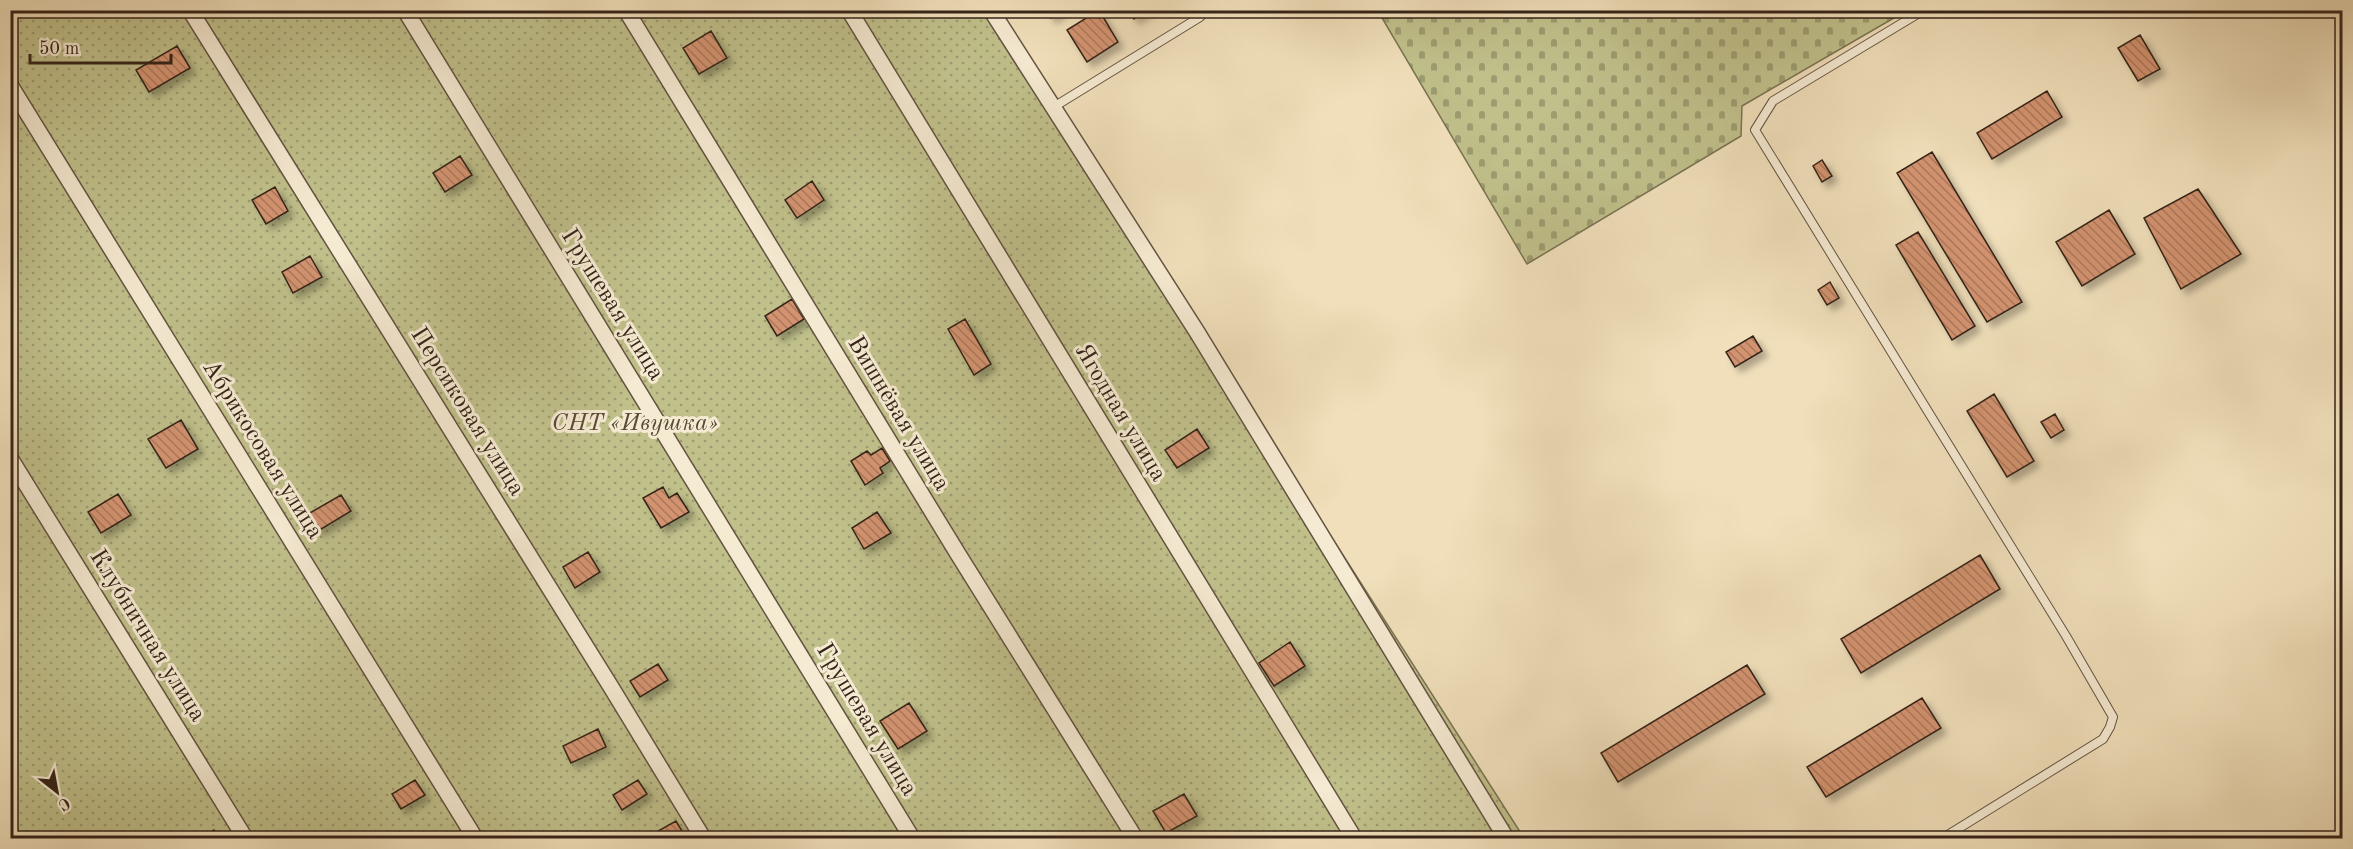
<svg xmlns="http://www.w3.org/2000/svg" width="2353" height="849" font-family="'Old Standard TT',serif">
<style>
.cemetery{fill:url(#cemetery-stones);stroke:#7a7252;stroke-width:1.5}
.garden{fill:url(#garden-dots);stroke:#7a7252;stroke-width:1.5}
.building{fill:url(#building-back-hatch);stroke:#352419;stroke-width:1.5;filter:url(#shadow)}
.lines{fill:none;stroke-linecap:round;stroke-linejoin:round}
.service-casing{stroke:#645341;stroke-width:10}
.minor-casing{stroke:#645341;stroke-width:18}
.service{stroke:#f5ead2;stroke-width:8}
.minor{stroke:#f5ead2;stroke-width:15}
.labels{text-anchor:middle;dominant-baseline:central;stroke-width:6;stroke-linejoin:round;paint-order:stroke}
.street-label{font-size:24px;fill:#352419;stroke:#f5ead2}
.park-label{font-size:24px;font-style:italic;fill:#584b36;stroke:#f5ead2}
</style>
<defs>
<pattern id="cemetery-stones" width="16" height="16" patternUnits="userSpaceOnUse" patternTransform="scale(1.5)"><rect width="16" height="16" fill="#c0c08b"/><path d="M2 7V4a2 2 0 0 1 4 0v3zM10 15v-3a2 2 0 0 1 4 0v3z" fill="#9d9c71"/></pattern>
<pattern id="garden-dots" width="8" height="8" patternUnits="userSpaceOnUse" patternTransform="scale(1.5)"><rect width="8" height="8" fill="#c0c08b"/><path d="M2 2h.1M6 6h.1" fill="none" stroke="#9d9c71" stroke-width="1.8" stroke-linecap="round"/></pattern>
<pattern id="building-back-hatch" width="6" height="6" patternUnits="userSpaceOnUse" patternTransform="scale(1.5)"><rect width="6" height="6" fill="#d39370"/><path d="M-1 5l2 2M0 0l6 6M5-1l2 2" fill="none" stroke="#ac785b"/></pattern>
<filter id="shadow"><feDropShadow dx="5.5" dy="5.5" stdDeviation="3" flood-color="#0004"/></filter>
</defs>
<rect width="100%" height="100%" fill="#f0dfba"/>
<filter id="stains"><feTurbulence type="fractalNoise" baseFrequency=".00333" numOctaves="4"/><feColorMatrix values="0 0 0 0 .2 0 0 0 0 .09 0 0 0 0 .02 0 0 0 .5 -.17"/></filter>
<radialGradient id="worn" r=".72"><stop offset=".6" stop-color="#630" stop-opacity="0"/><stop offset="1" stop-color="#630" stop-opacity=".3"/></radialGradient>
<!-- cemetery -->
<path class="cemetery" d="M1378,11H1377H1906L1742,106L1741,136L1527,264Z"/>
<!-- garden -->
<path class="garden" d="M10,11H995L1524,838H11Z"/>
<!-- building -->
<path class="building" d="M1046,10H1063L1051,18Z
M1099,10L1118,42L1087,62L1067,30Z
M1129,10H1148L1134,19Z
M711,31L727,58L699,74L683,48Z
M2140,35L2160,69L2138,81L2118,48Z
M177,46L190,68L149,92L136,70Z
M2047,91L2062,117L1992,159L1977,133Z
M1932,152L2022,302L1987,322L1897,173Z
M460,156L472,175L445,192L433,173Z
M1822,160L1832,176L1822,182L1813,166Z
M812,181L824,200L797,218L785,200Z
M275,187L288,211L266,224L252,200Z
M2198,189L2241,254L2181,289L2144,218Z
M2109,210L2135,254L2082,286L2056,242Z
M1918,232L1975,326L1952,340L1896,245Z
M310,256L322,277L293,293L282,272Z
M1830,282L1839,298L1827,305L1818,290Z
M792,299L804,319L777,336L765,316Z
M965,319L991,364L974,375L948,329Z
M1753,336L1762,351L1735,367L1726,352Z
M1994,394L2034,461L2007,477L1967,411Z
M2055,414L2064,430L2051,438L2041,422Z
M181,420L198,449L166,468L148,439Z
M1197,429L1209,448L1177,468L1165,450Z
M882,448L890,461L880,468L883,473L865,485L851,461L867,451L871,455Z
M663,487L669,498L677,493L689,512L661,528L643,498Z
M118,494L131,515L101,533L88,512Z
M341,495L351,511L318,531L308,514Z
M877,512L891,533L864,549L852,528Z
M588,552L600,572L575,588L563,567Z
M1980,555L2000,589L1861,673L1841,639Z
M1290,642L1305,666L1274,686L1259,663Z
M658,664L668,680L640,697L630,681Z
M1747,665L1765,694L1618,782L1601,753Z
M1922,698L1941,728L1826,797L1807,767Z
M909,703L927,731L898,749L880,721Z
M598,729L606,747L571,763L563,746Z
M415,780L425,795L401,809L392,794Z
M638,780L647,794L622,810L613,795Z
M1184,794L1197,816L1166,833L1153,811Z
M676,821L686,838H650L649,836Z
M214,830L219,838H199Z"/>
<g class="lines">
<defs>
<path id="service" d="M1924,10L1773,101L1755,130L2066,636L2113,717L2110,727L2103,739L1943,838
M1052,108L1200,17L1206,10"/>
<path id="minor" d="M190,10L611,687L703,838
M405,10L912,838
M626,10L958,554L1135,838
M849,10L1354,838
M991,10L1197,332L1506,838
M10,85L475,838
M10,458L245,838"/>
</defs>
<!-- service casing -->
<use href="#service" class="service-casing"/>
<!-- minor casing -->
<use href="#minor" class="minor-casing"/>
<!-- service -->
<use href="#service" class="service"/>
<!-- minor -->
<use href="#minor" class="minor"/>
</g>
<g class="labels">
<!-- street labels -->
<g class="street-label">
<text transform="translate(612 305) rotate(58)">Грушевая улица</text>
<text transform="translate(467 412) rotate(58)">Персиковая улица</text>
<text transform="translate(1120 413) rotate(59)">Ягодная улица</text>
<text transform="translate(898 414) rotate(59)">Вишнёвая улица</text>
<text transform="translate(262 450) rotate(58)">Абрикосовая улица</text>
<text transform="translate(147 636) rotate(58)">Клубничная улица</text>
<text transform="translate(866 720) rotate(59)">Грушевая улица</text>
</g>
<!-- park labels -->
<g class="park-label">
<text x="635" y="424">СНТ «Ивушка»</text>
</g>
</g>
<!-- margin -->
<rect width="2353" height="849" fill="none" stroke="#f0dfba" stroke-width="36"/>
<rect x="12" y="12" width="2329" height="825" fill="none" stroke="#352419" stroke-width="3"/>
<rect x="18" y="18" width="2317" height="813" fill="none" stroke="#352419" stroke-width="1.5"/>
<!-- north arrow -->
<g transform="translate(57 792) rotate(149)" stroke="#f5ead2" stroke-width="4.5" paint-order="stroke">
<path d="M0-4.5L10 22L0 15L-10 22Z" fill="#352419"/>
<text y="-9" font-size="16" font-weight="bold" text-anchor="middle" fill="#352419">С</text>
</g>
<!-- scale -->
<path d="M30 54v9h141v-9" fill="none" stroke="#352419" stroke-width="3"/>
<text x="39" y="54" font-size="18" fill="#352419" stroke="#f5ead2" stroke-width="4.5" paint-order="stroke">50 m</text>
<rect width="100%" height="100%" filter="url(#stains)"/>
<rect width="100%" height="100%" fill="url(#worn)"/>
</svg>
